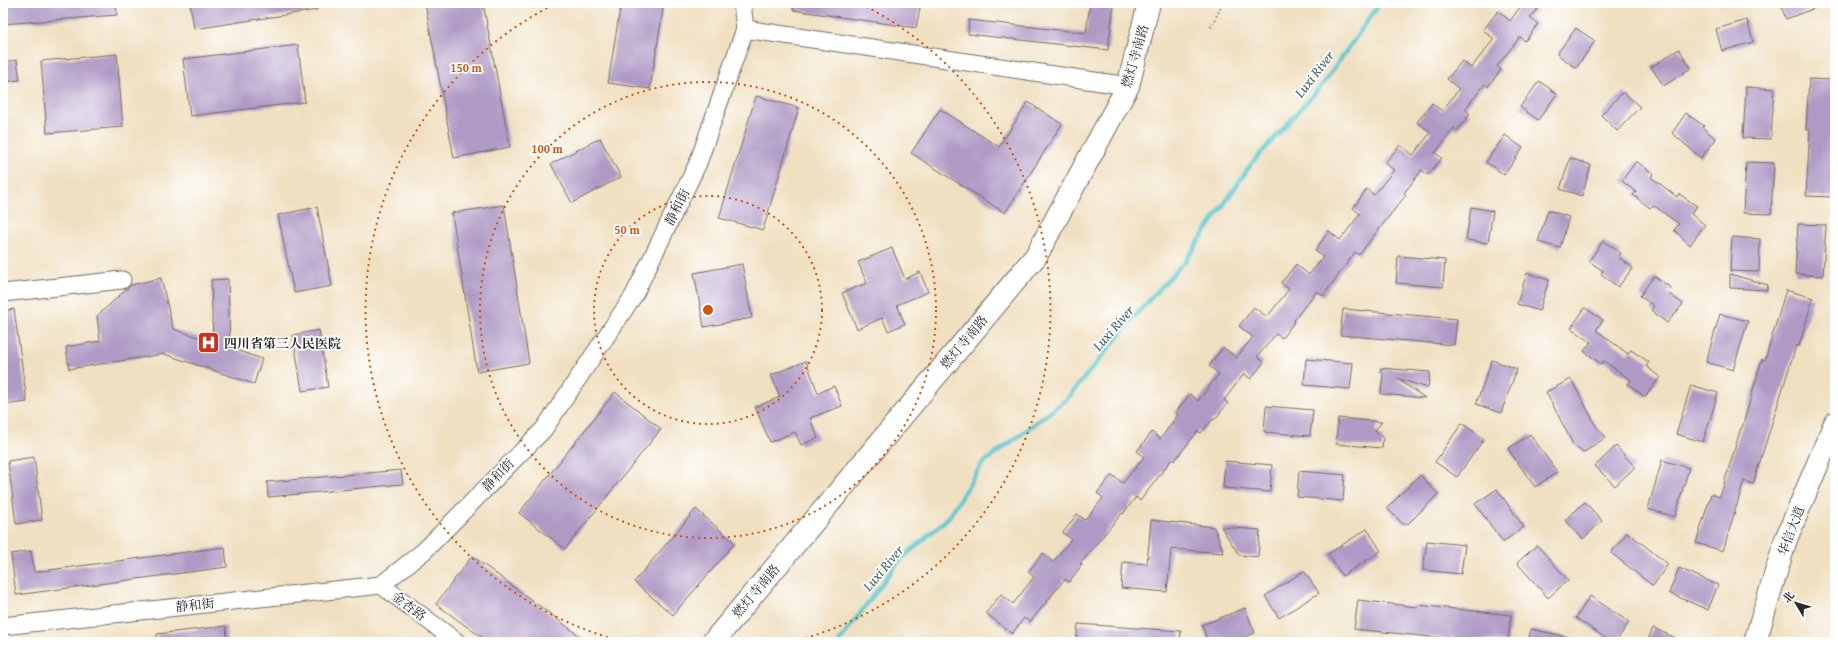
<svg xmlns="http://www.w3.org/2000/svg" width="1838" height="645" font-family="'Gentium Book Plus','Noto Serif SC',serif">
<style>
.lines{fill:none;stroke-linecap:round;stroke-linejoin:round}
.stream{stroke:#58c5ce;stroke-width:4.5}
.building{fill:#af9ac5}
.street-casing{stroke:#706a60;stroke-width:19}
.secondary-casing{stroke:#706a60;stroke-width:24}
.path{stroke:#706a60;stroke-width:2.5;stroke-dasharray:1 3;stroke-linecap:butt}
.street{stroke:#fff;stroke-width:17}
.secondary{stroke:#fff;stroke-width:22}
.ring{fill:none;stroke:#d5540f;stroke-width:2;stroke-dasharray:2 4}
.labels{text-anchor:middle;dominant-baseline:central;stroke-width:3.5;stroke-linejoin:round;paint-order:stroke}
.street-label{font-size:13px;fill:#2b2b2b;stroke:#fff}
.poi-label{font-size:13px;font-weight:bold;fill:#2b2b2b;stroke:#fff;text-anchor:start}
.water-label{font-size:14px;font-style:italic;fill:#3b6164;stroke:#fff}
.centre{fill:#d5540f;stroke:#fff;stroke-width:2}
.ring-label{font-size:12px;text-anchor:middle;font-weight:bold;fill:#d5540f;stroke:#fff;stroke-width:3.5;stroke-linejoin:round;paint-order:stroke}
</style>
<rect width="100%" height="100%" fill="#fff"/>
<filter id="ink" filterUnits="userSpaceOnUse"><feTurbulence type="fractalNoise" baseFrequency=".025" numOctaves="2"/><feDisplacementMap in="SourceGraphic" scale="8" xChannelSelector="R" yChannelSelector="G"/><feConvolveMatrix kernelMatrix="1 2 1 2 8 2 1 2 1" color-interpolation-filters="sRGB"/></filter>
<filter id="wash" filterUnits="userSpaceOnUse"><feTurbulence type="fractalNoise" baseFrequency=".012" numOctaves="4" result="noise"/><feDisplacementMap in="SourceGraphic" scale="16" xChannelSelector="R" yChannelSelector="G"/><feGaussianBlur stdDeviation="0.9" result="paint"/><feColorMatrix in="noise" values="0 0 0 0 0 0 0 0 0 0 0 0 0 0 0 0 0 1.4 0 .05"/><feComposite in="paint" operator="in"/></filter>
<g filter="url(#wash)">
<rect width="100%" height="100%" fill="#f0e0c1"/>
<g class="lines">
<!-- stream -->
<path class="stream" d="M839,642L898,562L948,518L982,464L1067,399L1141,309L1186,260L1252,163L1323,84L1380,3"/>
</g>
<g id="blocks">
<!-- building -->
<path class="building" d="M3,3H116L117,15L3,24Z
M190,3H316L317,10L194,29Z
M425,3H483L510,147L454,158Z
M621,3H664L650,89L608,83Z
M794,3H921L916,28L793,10Z
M1090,3H1114L1108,50L968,34L969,20L1086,33Z
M1523,3H1542L1530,18L1538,24L1525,41L1520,37L1497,66L1501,70L1488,87L1485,84L1465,109L1470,114L1457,131L1454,128L1435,153L1442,158L1428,175L1422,170L1404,193L1406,195L1372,238L1359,255L1355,252L1323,296L1317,291L1294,320L1295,321L1282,338L1276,334L1257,357L1264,362L1251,379L1244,374L1224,400L1228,403L1214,420L1213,419L1201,433L1198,431L1174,461L1172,459L1140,501L1136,497L1123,514L1122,513L1080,564L1082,565L1069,582L1065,579L1030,622L1024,618L1012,634L986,613L1001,594L1013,604L1034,577L1028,572L1043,553L1053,562L1071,539L1063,533L1077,514L1085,520L1103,498L1097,493L1112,475L1123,483L1144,457L1137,451L1152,432L1160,439L1178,415L1175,413L1190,394L1198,401L1219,374L1209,366L1223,347L1236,358L1253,337L1239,326L1254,307L1267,317L1289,289L1281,283L1296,264L1309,275L1323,257L1315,250L1329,231L1340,240L1360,214L1353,208L1367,189L1374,195L1394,170L1385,163L1400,145L1413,155L1431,132L1417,122L1432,103L1442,111L1459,89L1447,79L1462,61L1471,68L1494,39L1483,30L1498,11L1510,21Z
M1780,3H1825L1826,4L1786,19Z
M1747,20L1753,42L1722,51L1716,29Z
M1576,28L1595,41L1576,68L1557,54Z
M298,45L305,102L190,116L183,59Z
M1679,49L1691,68L1664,86L1651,67Z
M117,54L123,127L47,133L41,61Z
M17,60L20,80L3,82V62Z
M1809,79L1835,80L1834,197L1806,196L1810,130H1806Z
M1539,81L1557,94L1538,120L1520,107Z
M1746,87L1774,89L1771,139L1743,138Z
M1623,92L1640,107L1617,131L1601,115Z
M756,96L799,108L763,230L719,218Z
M1028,102L1062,124L1005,213L911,153L940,109L999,147Z
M1686,113L1704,126L1702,127L1716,139L1701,158L1672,133Z
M1505,135L1523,148L1504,175L1486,162Z
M600,138L621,177L572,203L551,164Z
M1570,158L1591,165L1582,196L1560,189Z
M1636,161L1654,174L1651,177L1677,197L1679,194L1697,206L1691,214L1705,225L1690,245L1674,230L1679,224L1653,205L1650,208L1633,195L1636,192L1622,181Z
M1746,162L1774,163L1771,214L1743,213Z
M504,205L529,363L477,372L452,213Z
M317,207L332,286L294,293L278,215Z
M1471,207L1493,211L1488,243L1466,240Z
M1548,210L1569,217L1560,248L1538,242Z
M1798,224L1826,225L1823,276L1795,274Z
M1732,237L1760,239L1759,272L1730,271Z
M1603,241L1621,253L1618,257L1633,268L1618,287L1601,274L1603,271L1589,261Z
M892,248L905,279L920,272L928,292L897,305L905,324L888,331L882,318L857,329L842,293L867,283L858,262Z
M1398,256L1445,260L1443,287L1396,283Z
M742,264L752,318L704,327L694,273Z
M1527,273L1549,280L1539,311L1517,304Z
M1730,274L1768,285L1767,290L1730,288Z
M1654,276L1671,288L1668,293L1683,304L1667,323L1651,310L1654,306L1640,296Z
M161,278L173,329L213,342L211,280L228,279L230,348L262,359L254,384L164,354L69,369L66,347L100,341L97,316L131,285Z
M1786,290L1813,298L1799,346H1796L1753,484L1744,481L1723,551L1696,543L1711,494L1720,497L1741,428H1742L1762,359L1765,360Z
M1585,308L1603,320L1596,330L1628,354L1631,350L1649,362L1646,366L1660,377L1645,397L1628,384L1631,380L1604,361L1601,364L1584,351L1591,342L1571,328Z
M14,309L27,402L3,405V311Z
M1343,309L1457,319L1454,345L1340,335Z
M1720,314L1748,321L1733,370L1706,362Z
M319,330L328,387L302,391L293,335Z
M1306,359L1353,363L1350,389L1304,385Z
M1492,360L1517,369L1501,413L1476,404Z
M806,361L818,393L834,386L842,406L810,418L818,438L801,445L795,432L770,442L755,407L780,397L771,375Z
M1381,368L1430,372L1428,388L1396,378L1425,398L1381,394L1383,373L1380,372Z
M1571,379L1596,426L1606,437L1583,453L1573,444L1546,392Z
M1691,385L1718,393L1703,442L1676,434Z
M615,392L661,429L565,549L519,513Z
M1266,406L1313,410L1310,436L1264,432Z
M1338,418L1382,422L1375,430L1383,438L1382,448L1336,444Z
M1462,423L1484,439L1457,477L1435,462Z
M1530,434L1557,472L1535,487L1508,449Z
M1616,446L1635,467L1615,486L1595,466Z
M34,457L42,520L16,524L8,461Z
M1662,460L1689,468L1675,517L1648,509Z
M1225,461L1272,465L1270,492L1223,488Z
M401,470L403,484L268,497L267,482Z
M1299,471L1345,475L1343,501L1297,497Z
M1420,475L1438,494L1408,524H1403L1387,508Z
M1497,489L1524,527L1503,542L1475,504Z
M1585,502L1602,521L1583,539L1565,520Z
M696,509L735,543L673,615L634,582Z
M1151,520L1214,527L1224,553L1171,549L1167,592L1121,588L1123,562L1147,564Z
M1221,527L1260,530L1258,557L1239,555Z
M1367,529L1381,551L1342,576L1328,554Z
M1627,532L1668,564L1653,586L1611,553Z
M1427,541L1465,545L1461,574L1423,570Z
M1537,545L1568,580L1548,598L1517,563Z
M225,547L227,567L16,595L11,554L31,551L34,572Z
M472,556L588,642H488L436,604Z
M1679,568L1718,585L1708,610L1669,593Z
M1304,571L1319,593L1279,618L1265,596Z
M1590,596L1629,622L1616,642H1611L1576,618Z
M1358,600L1417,607L1418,605L1511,615L1508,642L1452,637V639L1354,629Z
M1245,608L1255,633L1232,642H1208L1202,625Z
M1078,624L1181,631L1180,642H1076Z
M226,626L227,642H157V634Z
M1653,628L1685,642H1647Z
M1531,629L1568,637V642H1528Z"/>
</g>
</g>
<g filter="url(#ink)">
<use href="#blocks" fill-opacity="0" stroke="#706a60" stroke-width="1"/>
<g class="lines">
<defs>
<path id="street" d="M745,29L1128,86
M3,293L122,280
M381,585L457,642
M3,626L381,585L424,551L544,429L634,295L698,163L745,29L742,3"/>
<path id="secondary" d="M713,642L1036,256L1128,86L1149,3
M1755,642L1786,539L1835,423"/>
</defs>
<!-- street casing -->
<use href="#street" class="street-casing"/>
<!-- secondary casing -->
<use href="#secondary" class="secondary-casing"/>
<!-- path -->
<path class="path" d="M1211,27L1223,3"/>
<!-- street -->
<use href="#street" class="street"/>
<!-- secondary -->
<use href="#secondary" class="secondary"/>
</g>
</g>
<!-- distance rings -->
<g class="ring">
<circle cx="708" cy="310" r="114"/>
<circle cx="708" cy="310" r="228"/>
<path d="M625 642A342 342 0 0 1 555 4M861 4A342 342 0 0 1 791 642"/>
</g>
<!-- icons -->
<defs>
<symbol id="hospital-square" viewBox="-11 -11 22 22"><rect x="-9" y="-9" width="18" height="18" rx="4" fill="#c8321e" stroke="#fff"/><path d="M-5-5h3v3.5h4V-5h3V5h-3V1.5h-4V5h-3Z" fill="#fff"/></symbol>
</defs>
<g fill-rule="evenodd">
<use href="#hospital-square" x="196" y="330" width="25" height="25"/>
</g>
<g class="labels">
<!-- street labels -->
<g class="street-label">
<text transform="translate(1135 56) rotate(-74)">燃灯寺南路</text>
<text transform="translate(677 207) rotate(-64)">静和街</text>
<text transform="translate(964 342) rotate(-50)">燃灯寺南路</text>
<text transform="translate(498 475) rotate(-46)">静和街</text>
<text transform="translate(1791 531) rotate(-69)">华信大道</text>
<text transform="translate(756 591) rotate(-50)">燃灯寺南路</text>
<text transform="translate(195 605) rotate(-6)">静和街</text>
<text transform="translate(409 606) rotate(37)">金杏路</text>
</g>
<!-- poi labels -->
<g class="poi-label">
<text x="224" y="343">四川省第三人民医院</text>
</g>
<!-- water labels -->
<g class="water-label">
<text transform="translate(1314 74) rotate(-52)">Luxi River</text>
<text transform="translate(1113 328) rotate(-49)">Luxi River</text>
<text transform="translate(883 568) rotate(-50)">Luxi River</text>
</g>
</g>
<circle cx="708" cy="310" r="6" class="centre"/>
<g class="ring-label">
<text x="466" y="72">150 m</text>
<text x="547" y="153">100 m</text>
<text x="627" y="234">50 m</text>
</g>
<!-- margin -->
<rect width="1838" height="645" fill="none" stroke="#fff" stroke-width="16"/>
<!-- north arrow -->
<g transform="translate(1796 603) rotate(308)" stroke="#ffffff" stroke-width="3" paint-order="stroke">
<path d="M0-3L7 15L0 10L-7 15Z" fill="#2b2b2b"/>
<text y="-6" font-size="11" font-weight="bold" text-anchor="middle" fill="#2b2b2b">北</text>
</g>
</svg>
